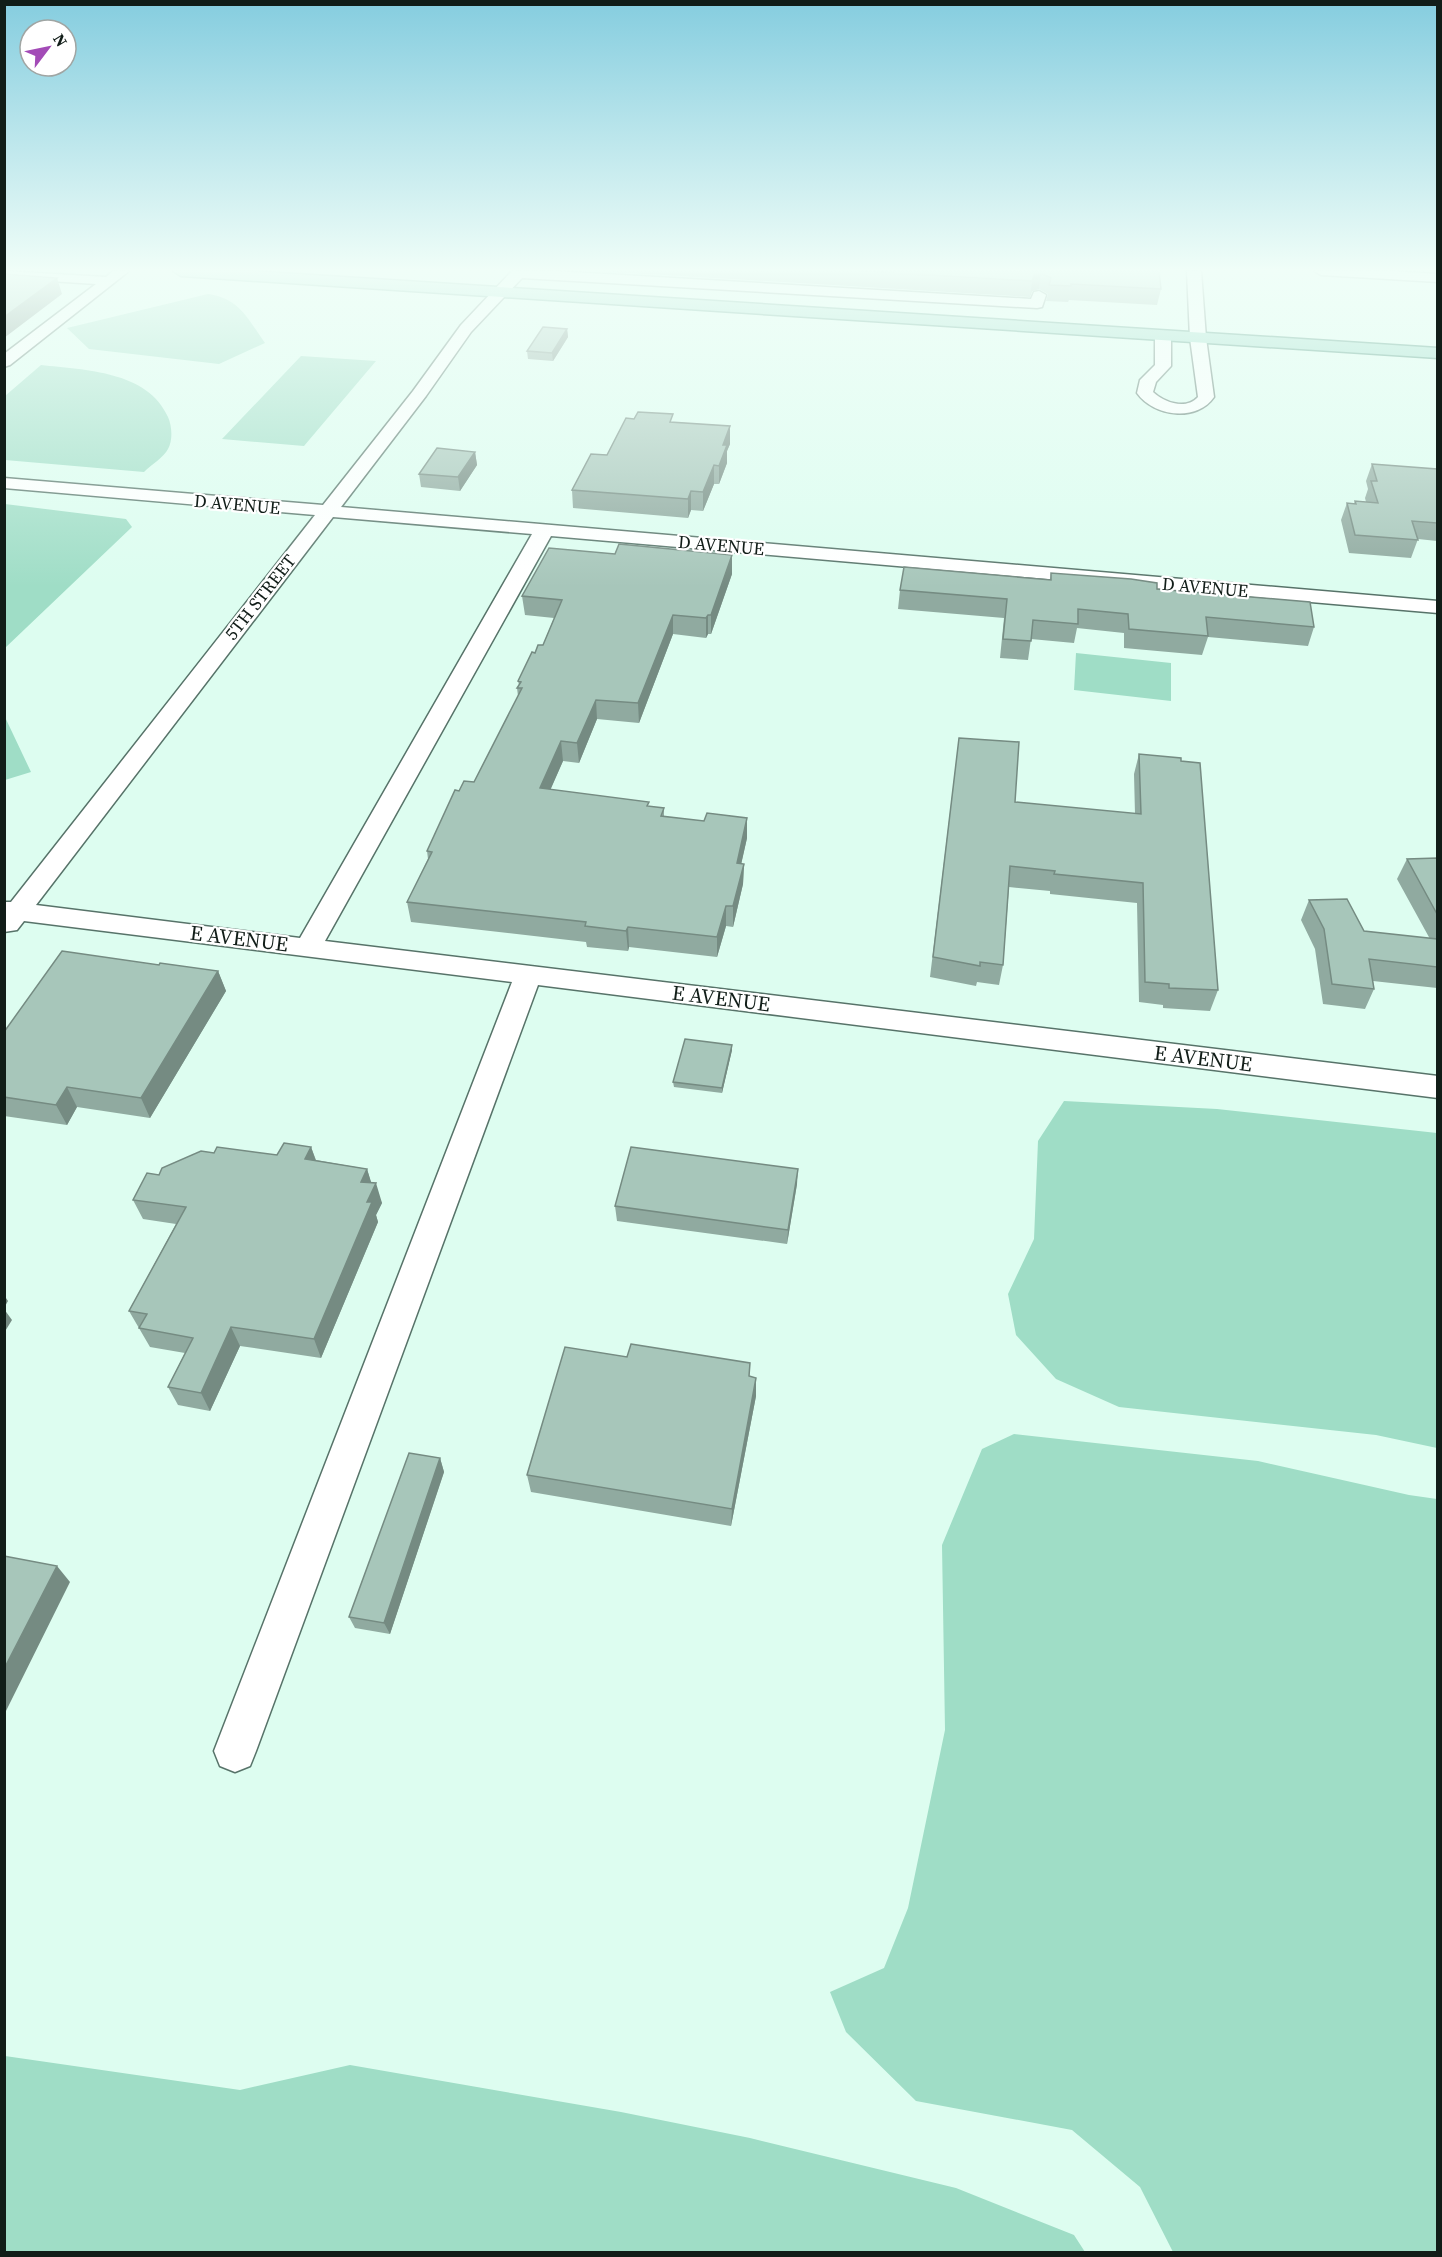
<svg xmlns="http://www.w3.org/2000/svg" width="1442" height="2257" font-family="'Source Serif 4',serif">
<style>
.green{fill:#9fddc6}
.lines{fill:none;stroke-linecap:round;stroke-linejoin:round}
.minor-casing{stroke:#577369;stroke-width:3}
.major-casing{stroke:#33856c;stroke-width:3}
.minor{fill:#fff;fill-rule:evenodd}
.major{fill:#90d7c2;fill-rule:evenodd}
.wall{fill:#90aaa0}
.shaded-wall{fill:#758b82}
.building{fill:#a7c6ba;stroke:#758b82;stroke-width:1.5}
.labels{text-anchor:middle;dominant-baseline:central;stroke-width:4.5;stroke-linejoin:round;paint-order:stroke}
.far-street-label{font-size:18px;fill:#111d18;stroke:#fff}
.street-label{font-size:21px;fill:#111d18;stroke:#fff}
</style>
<rect width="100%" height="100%" fill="#ddfdf0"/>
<!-- green -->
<path class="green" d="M208,294C239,298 248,319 265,343L219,364L89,349L67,328Z
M301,356L376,361L304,446L222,439Z
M41,365C85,370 148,371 168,417C172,426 173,440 168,449C164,457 151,465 144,472L5,460V396Z
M5,504L126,519L132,527L5,648Z
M1076,653L1171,663V701L1074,690Z
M4,715L31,772L5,780H4Z
M1064,1101L1217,1109L1437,1133V1448L1376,1435L1119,1407L1056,1379L1016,1335L1008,1294L1034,1239L1038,1141Z
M1014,1434L1258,1461L1409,1495L1437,1499V2252H1173L1140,2187L1072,2130L916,2101L846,2032L830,1992L884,1968L908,1908L945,1730L942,1545L982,1449Z
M5,2056L240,2090L350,2065L621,2112L750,2138L956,2188L1074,2235L1085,2252H5Z"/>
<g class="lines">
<defs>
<path id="minor" d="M4,271L106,277L113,271H129L10,365L4,367V354L96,284L4,278Z
M512,271H553L1031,299L1034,292L1039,291L1046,295L1042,307L1037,308L522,278L471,332L426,396L341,507L1438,601V613L551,536L325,941L1438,1076V1098L538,985L256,1751L250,1766L235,1772L220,1766L214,1751L512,982L24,921L17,930L4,932V902H11L315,515L4,488V478L323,505L413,391L461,325ZM333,517L532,534L300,938L36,905Z
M1187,271H1201L1206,338L1214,397C1197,422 1154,417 1137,393L1140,380L1155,365V336L1163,331L1171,336V366L1156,382L1153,392C1165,403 1186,410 1198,397L1190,338Z
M1314,271H1390L1438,274V282L1321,275Z"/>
<path id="major" d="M173,271H250L1438,348V358L181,276Z"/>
</defs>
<!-- minor casing -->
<use href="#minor" class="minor-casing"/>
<!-- major casing -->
<use href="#major" class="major-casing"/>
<!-- minor -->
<use href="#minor" class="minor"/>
<!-- major -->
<use href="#major" class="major"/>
</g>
<!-- wall -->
<path class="wall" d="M598,271H1159L1161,289L1157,305L1069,300L1068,302L1046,301L1048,294L1039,289L1032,291L1030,297Z
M567,329L568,337L553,361L528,359L527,351Z
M673,422L730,426V444L727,451V463L719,484H714L703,511L691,510L688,518L573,508L572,490L607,455Z
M475,452L477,465L460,491L421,487L419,474Z
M1372,464L1437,469V541L1418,539L1411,558L1349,553L1341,520L1347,503L1354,504L1355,501L1366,502L1365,498L1368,489L1366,481Z
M615,554L732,555V574L711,634H708L706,638L673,634L639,723L597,719L579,763L563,761L550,790L649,807L664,808V816L747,838L741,864H744L743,884L733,927L726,926L717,957L629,947L628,951L587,947L586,942L411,922L407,902L428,859L427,851L459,791L474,782L518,696L517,688L519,685L518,681L535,653L543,645L554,618L525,615L522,596Z
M1051,573L1157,589L1314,627L1308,646L1208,637L1202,655L1124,648V633L1077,628L1074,643L1031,639L1028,660L1000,658L1004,618L898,609L900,590L1050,580Z
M959,738L1015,802L1135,814L1134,774L1139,754L1181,761L1218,990L1210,1011L1163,1008V1005L1139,1002L1137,903L1050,894V891L1009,887L1003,965L999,985L977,982L976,986L930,977Z
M1437,858V988L1373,981L1374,989L1365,1009L1323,1004L1315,949L1301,920L1309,900L1364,931L1430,939L1397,879L1407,859Z
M159,965L218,971L226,991L150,1118L77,1107L67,1125L4,1116V1032Z
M732,1045V1050L722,1093L674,1087L673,1082Z
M311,1147L316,1160L367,1169L371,1183L382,1203L376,1215L378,1222L321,1358L240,1346L210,1411L178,1405L168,1387L185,1353L150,1347L129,1311L176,1224L143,1219L133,1200L159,1175L277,1155Z
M797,1184L787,1244L617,1221L615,1206Z
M627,1357L750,1363L749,1377L756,1396L731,1526L531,1492L527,1475Z
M440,1458L444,1472L390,1634L355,1628L349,1617Z"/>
<!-- shaded-wall -->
<path class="shaded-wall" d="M1041,273L1039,289L1032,291L1030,297L1032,281L1034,275Z
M57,278L62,294L4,338V317Z
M567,329L568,337L553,361L552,353Z
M730,426V444L727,451V463L719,484V466L723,445Z
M475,452L477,465L460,491L458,477Z
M714,465V484L703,511V492Z
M691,491V510L688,518V499Z
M732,555V574L711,634V615Z
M673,615V634L639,723L638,703Z
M708,615V634L706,638V618Z
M596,700L597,719L579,763L577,743Z
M561,741L563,761L542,809L540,788Z
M747,818V838L737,883V863Z
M744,864L743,884L733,927V906Z
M726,906V926L717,957V937Z
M628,927L629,947L628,951L626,931Z
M218,971L226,991L150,1118L141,1098Z
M732,1045V1050L722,1093V1088Z
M67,1087L77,1107L67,1125L56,1105Z
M311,1147L318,1167L305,1159Z
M367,1169L373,1188L361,1182Z
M798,1169L797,1184L787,1244L788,1230Z
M376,1183L382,1203L376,1215L378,1222L321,1358L314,1339L367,1202Z
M4,1295L8,1301L4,1308Z
M4,1309L12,1320L4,1333Z
M231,1327L240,1346L210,1411L201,1393Z
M756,1378V1396L731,1526L732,1509Z
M440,1458L444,1472L390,1634L384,1623Z
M57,1566L70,1582L4,1715V1669Z"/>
<!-- building -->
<path class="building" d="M861,271H1159L1161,289L1071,284V286L1049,285L1051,278L1041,273L1034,275L1032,281Z
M4,274L57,278L4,317Z
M543,327L567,329L552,353L527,351Z
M638,412L673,414L670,422L730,426L723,445H727L719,466L714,465L703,492L691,491L688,499L572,490L591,454L607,455L626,418L634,419Z
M437,448L475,452L458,477L419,474Z
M1372,464L1437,469V523L1412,521L1418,540L1355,535L1347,503L1356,504L1355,501L1378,503L1371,481H1377Z
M619,544L732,555L711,615H708L706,618L673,615L638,703L596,700L577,743L561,741L540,788L649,802L647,806L664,808L661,816L704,821L707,813L747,818L737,863L744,864L733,906H726L717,937L628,927L626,931L585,926L586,922L407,902L432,852L427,851L455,790L459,791L464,781L474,782L522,688H517L521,682L518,681L532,652L535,653L538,645H543L562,600L522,596L549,548L615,554Z
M904,567L1051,580V573L1131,579L1157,583V589L1310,602L1314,627L1206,617L1208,636L1129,629L1128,614L1078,609V624L1033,620L1031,641L1003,639L1007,599L900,590Z
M959,738L1019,742L1015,802L1141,814L1139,754L1181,758V761L1200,763L1218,990L1169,988V984L1145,982L1143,883L1054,874L1055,871L1010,866L1003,965L980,962V966L933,957Z
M1437,858V914L1407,859Z
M1347,899L1364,931L1437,939V967L1369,959L1374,989L1332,984L1324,929L1309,900Z
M62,951L159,965L160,963L218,971L141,1098L67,1087L56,1105L4,1097V1032Z
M685,1039L732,1045L722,1088L673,1082Z
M284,1143L311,1147L305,1159L367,1169L361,1182L376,1183L367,1202H372L314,1339L231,1327L201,1393L168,1387L193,1338L139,1328L147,1314L129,1311L186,1207L133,1200L147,1173L159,1175L162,1168L201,1151L214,1153L217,1147L277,1155Z
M631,1147L798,1169L788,1230L615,1206Z
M631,1344L750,1363L749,1376L756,1378L732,1509L527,1475L565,1347L627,1357Z
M409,1453L440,1458L384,1623L349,1617Z
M4,1556L57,1566L4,1669Z"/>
<!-- sky -->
<linearGradient id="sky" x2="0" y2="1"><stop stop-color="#85cddf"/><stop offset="0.46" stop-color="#f0fef8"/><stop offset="1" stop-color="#f0fef8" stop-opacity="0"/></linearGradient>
<rect width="1442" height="587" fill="url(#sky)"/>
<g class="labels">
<!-- far-street labels -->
<g class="far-street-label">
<text transform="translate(237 504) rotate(5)">D AVENUE</text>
<text transform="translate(721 545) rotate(5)">D AVENUE</text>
<text transform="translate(1205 587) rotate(5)">D AVENUE</text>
<text transform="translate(260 597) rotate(-52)">5TH STREET</text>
</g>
<!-- street labels -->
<g class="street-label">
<text transform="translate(239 938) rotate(7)">E AVENUE</text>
<text transform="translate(721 998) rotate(7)">E AVENUE</text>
<text transform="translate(1203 1058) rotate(7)">E AVENUE</text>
</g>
</g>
<!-- border -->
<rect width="1442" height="2257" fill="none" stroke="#111d18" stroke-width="12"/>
<!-- north arrow -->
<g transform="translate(48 48) rotate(58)"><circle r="28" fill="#ffffff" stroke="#a0a5a3" stroke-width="1.5"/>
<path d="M0-4.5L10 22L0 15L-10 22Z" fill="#a34bb7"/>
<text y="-9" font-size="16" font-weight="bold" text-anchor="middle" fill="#111d18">N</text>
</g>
</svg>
